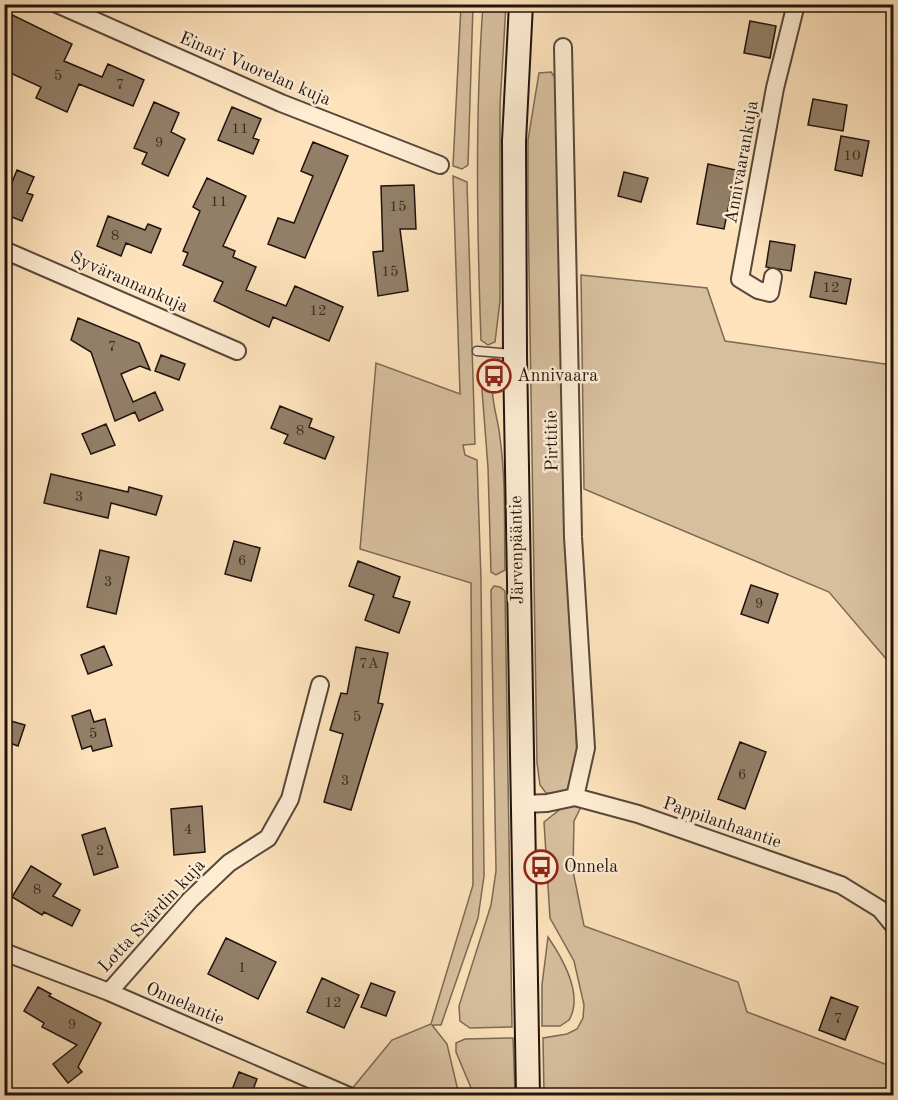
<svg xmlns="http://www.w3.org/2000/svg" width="898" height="1100" font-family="'Old Standard TT',serif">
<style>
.green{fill:#d7bf9e;stroke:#7c6a56;stroke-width:1.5}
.building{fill:#937f68;stroke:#20140e;stroke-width:1.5}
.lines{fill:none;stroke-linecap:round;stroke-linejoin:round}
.lane-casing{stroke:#574839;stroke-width:11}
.street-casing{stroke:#574839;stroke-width:20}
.secondary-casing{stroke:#20140e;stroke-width:26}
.lane{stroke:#feecd3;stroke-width:8}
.street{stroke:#feecd3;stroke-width:16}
.secondary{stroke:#feecd3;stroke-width:22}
.labels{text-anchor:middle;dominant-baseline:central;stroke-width:5;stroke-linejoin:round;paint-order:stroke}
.number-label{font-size:15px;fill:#3d2f24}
.street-label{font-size:18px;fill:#20140e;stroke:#feecd3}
.poi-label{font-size:18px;fill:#20140e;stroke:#feecd3;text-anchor:start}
</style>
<rect width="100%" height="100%" fill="#fde2bb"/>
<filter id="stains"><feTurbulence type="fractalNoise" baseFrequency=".00333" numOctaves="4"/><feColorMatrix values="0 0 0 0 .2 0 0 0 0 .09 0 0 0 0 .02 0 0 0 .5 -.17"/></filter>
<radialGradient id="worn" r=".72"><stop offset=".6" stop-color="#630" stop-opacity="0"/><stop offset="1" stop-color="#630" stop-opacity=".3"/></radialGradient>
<!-- green -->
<path class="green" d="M461,5H473L468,165L462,169L453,166Z
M483,5H506L500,105V301L495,342L488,345L481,340C477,228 475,116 483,5Z
M551,72L559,83L577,763L571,788L557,794L546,793L540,785L537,763L528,206V140L539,73Z
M453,176L467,182L475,444L463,445L465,455L477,460L481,580L484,876L478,918L441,1025H432L447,1044L459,1095H365L351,1090L392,1040L431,1024L473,885L471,583L360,549L376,363L460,394Z
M581,275L707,288L725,341L885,364L893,370V667L829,592L584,489Z
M487,380L492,383C492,407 498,417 500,438C506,481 504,526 505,570L496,575L491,572L488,468L482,390V381Z
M494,586L500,587L505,591L512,1027L470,1028L460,1021L459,1006L491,905L496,871L491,590Z
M582,805L574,821L573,871L584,926L738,982L747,1012L893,1067V1095H544L543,1038L567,1034L577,1029L583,1018L584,1005L574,961L550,918L544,822L563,807Z
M548,937C563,959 584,995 569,1020L560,1026H542V985Z
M513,1038L515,1095H474L456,1052V1043L465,1039Z"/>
<!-- building -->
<path class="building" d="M4,11L72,44L64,61L102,77L108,64L144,80L133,106L79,84L67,112L36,98L41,87L4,70Z
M750,21L776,26L770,58L744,53Z
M813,99L847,105L843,131L808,125Z
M154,102L179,113L171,132L185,139L168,176L142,164L147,153L134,148Z
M232,107L261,119L253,138L259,140L253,154L218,140Z
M841,136L869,141L862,176L835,170Z
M313,142L348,156L305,258L268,244L278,218L294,223L313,176L301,171Z
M708,164L736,170L724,229L697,224Z
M17,170L34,177L27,193L33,195L22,221L4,214V202Z
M624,172L648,178L641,202L618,196Z
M207,178L246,196L223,246L235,251L233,257L256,267L246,290L286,306L295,286L343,307L329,341L273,317L269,327L214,301L223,282L183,265L188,253L183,251L200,211L193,207Z
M414,185L416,229H400L408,291L378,296L373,252L383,251L381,186Z
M108,216L145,230L148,224L161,229L151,253L126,243L121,256L97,246Z
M770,241L795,245L791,271L766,267Z
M815,272L851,279L846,304L810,297Z
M78,318L139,343L150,370L140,366L121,374L133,402L155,392L163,410L139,421L135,412L115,421L91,352L71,340Z
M161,355L185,364L179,380L155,371Z
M280,406L312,419L309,427L334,437L325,459L284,443L288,435L271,428Z
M106,424L115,445L91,454L82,434Z
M51,474L128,492L129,487L162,496L156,515L111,503L108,518L44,503Z
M234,541L260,548L251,581L225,574Z
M100,550L129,557L116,614L87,607Z
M358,561L400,577L393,597L410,602L399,633L365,620L374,595L349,586Z
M751,585L778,594L768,623L741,614Z
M104,646L112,665L88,674L81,655Z
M356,647L388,653L378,703L383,704L351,810L324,802L343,734L330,730L341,693L347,694Z
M90,710L94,722L105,719L112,746L93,751L91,746L82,749L72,716Z
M4,719L25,725L18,746L4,741Z
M740,742L766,752L745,809L718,799Z
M202,806L205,852L174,855L171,809Z
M105,828L118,867L94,875L82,835Z
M31,866L61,884L53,896L80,910L72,926L44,912L42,915L12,897Z
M226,938L276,962L258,999L208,974Z
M322,978L359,995L344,1028L307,1012Z
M371,983L395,992L386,1016L361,1007Z
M38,987L51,994L49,996L101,1023L78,1067L82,1072L68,1083L53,1064L77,1045L42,1027L44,1023L24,1011Z
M831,997L858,1007L845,1040L819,1030Z
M239,1072L257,1079L251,1095H230Z"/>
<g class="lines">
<defs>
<path id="lane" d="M477,351L514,354"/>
<path id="street" d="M57,4L281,103L440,165
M563,47L573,537L586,748L575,797
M4,250L237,351
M773,277L770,293L758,290L740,279L775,88L796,4
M523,804L547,803L575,797L638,814L841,885L880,909L894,926
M4,952L109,992L349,1096
M109,992L190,900L229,863L268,838L290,799L320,685"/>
<path id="secondary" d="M521,4L514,141L515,354L528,1096"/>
</defs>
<!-- lane casing -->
<use href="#lane" class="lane-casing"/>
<!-- street casing -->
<use href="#street" class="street-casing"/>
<!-- secondary casing -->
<use href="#secondary" class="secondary-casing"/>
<!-- lane -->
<use href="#lane" class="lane"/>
<!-- street -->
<use href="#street" class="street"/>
<!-- secondary -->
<use href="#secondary" class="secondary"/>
</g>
<!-- icons -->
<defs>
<symbol id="bus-ring" viewBox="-11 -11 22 22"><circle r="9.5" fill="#feecd3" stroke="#8f2418" stroke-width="1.5"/><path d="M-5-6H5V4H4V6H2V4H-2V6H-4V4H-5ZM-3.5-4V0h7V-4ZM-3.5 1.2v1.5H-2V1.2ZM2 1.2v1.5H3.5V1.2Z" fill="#8f2418"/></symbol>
</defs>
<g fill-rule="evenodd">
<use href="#bus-ring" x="475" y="357" width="38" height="38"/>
<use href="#bus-ring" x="522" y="848" width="38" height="38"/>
</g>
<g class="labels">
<!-- number labels -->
<g class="number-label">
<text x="58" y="76">5</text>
<text x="120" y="85">7</text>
<text x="240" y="129">11</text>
<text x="159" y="143">9</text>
<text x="852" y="156">10</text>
<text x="219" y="202">11</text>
<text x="398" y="207">15</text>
<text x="115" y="236">8</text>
<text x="390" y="272">15</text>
<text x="831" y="288">12</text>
<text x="318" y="311">12</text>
<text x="112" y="347">7</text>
<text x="300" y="431">8</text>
<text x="79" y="497">3</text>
<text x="242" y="561">6</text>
<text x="108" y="582">3</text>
<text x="759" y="604">9</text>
<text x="369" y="664">7A</text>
<text x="357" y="717">5</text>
<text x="93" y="734">5</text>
<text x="742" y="775">6</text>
<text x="345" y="781">3</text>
<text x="188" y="830">4</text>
<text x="100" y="851">2</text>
<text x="37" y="890">8</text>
<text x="242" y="968">1</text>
<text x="333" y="1003">12</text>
<text x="838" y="1019">7</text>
<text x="72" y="1025">9</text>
</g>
<!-- street labels -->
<g class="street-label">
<text transform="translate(255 69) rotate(23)">Einari Vuorelan kuja</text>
<text transform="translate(742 162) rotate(-80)">Annivaarankuja</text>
<text transform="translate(129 282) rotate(24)">Syvärannankuja</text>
<text transform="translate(552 441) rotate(-91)">Pirttitie</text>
<text transform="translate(517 550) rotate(-91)">Järvenpääntie</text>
<text transform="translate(722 823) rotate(19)">Pappilanhaantie</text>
<text transform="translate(152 916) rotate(-47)">Lotta Svärdin kuja</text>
<text transform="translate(185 1004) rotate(23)">Onnelantie</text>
</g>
<!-- poi labels -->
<g class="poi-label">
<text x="517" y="376">Annivaara</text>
<text x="564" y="867">Onnela</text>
</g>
</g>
<!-- margin -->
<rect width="898" height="1100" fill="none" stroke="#fde2bb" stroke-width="24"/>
<rect x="6" y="6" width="886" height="1088" fill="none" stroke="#20140e" stroke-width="3"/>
<rect x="12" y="12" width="874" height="1076" fill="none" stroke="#20140e" stroke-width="1.5"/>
<rect width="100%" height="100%" filter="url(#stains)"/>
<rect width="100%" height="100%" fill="url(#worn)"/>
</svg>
